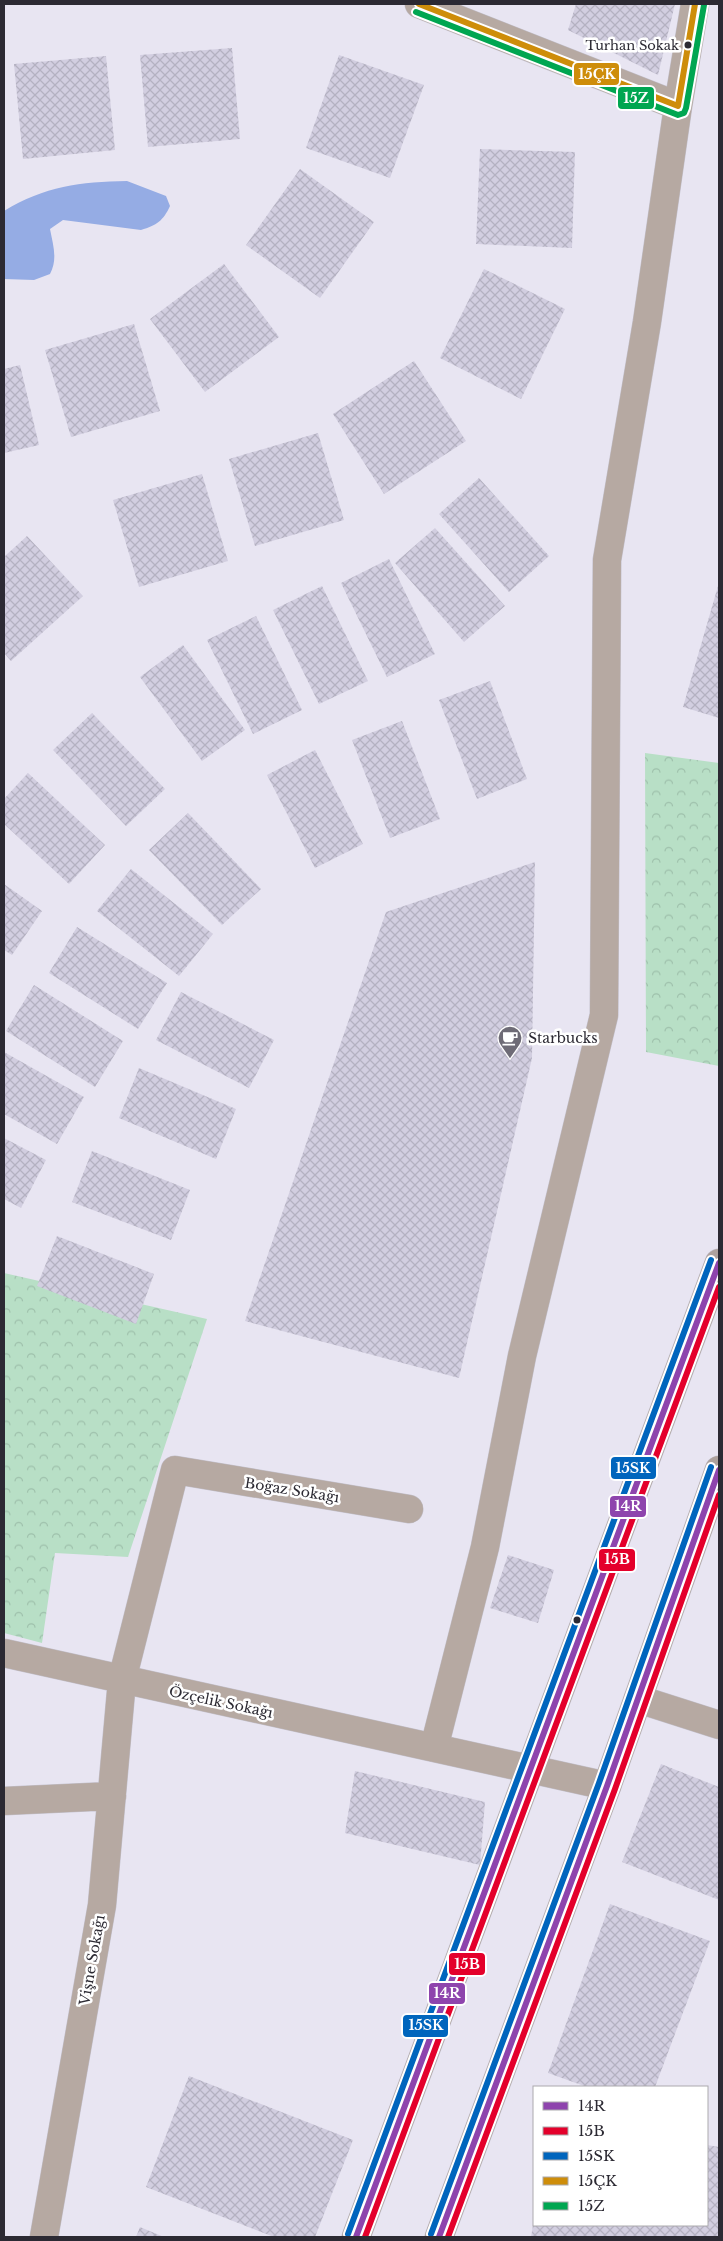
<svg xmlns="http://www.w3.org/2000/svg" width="723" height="2241" font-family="'Libre Baskerville',serif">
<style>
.forest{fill:url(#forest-crowns)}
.water{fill:#95ace4}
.building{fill:url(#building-cross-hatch)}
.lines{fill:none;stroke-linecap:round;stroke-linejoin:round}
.minor-casing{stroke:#c3c0cb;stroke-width:29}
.major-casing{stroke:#c3c0cb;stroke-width:29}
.minor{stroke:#b6a9a2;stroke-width:28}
.major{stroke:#aea29e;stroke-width:28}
.bus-1-casing{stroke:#fff;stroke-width:10}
.bus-2-casing{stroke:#fff;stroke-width:10}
.bus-3-casing{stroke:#fff;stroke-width:10}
.bus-4-casing{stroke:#fff;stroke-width:10}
.bus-5-casing{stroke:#fff;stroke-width:10}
.bus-1{stroke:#8e44ad;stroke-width:6}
.bus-2{stroke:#e4002b;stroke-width:6}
.bus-3{stroke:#0065bd;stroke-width:6}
.bus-4{stroke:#ce8d0a;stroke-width:6}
.bus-5{stroke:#00a651;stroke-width:6}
.bus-dot{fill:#2c2a33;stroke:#fff;stroke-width:2}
.labels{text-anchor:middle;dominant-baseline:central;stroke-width:5;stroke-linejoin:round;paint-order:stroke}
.bus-label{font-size:13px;fill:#2c2a33;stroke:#fff;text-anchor:end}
.poi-label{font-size:14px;fill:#2c2a33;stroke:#fff;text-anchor:start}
.street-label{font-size:14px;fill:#2c2a33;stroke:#fff}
.line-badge{stroke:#fff;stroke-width:2}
.badge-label{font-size:14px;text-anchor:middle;font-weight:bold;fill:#fff}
</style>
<defs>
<pattern id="forest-crowns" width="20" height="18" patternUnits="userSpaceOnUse" patternTransform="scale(1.25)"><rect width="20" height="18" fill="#b8dfc6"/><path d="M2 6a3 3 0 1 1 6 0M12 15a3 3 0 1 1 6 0" fill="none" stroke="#9ec0ab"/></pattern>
<pattern id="building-cross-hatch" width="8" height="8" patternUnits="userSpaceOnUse" patternTransform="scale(1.25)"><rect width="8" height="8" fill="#d2cee0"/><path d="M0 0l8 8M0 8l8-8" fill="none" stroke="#b4b1c1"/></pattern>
</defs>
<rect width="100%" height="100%" fill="#e8e5f2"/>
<!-- forest -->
<path class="forest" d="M645,753L719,763V1066L646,1052Z
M4,1273L207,1319L128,1557L55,1553L42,1643L4,1633Z"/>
<!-- water -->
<path class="water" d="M127,181L166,196L170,206C163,221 157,225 141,230L63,220L50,229C53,245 58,259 50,274L34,280L4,279V211C45,186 80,182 127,181Z"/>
<!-- building -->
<path class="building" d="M576,4H675L658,75L568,30Z
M232,48L240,139L148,147L140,55Z
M339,55L424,85L390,178L306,148Z
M106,56L115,150L23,159L14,64Z
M480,149L575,152L572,248L476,244Z
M300,169L374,222L320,298L246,245Z
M224,264L279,337L205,392L150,319Z
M484,269L565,309L521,399L440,358Z
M134,324L160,411L71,437L45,350Z
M414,361L466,441L384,494L333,414Z
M20,365L39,445L4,453V369Z
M318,433L344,520L255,546L229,459Z
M202,474L228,561L139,587L113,500Z
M479,478L549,556L509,592L439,514Z
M435,528L505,606L464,642L395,563Z
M27,536L83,596L11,661L4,653V557Z
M389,559L435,654L387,677L341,583Z
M322,586L368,681L319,704L273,610Z
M718,586H719V718L683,707Z
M256,616L302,710L253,734L207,640Z
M183,645L245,730L202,761L140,677Z
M490,681L527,779L477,799L439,700Z
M92,713L165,789L126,826L53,750Z
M402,721L440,819L390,838L352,740Z
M315,750L363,844L315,868L267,775Z
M28,773L105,845L69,884L4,824V799Z
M188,813L261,889L222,925L149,850Z
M535,862L532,1058L459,1378L245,1321L386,912Z
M131,869L213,934L179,976L97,911Z
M4,884L42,911L12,955L4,950Z
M77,927L167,983L138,1029L49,973Z
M34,985L123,1041L95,1087L6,1031Z
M181,992L274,1040L249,1088L156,1040Z
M4,1052L84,1097L57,1144L4,1114Z
M139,1068L236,1109L216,1159L119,1118Z
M4,1138L46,1160L21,1208L4,1199Z
M92,1151L190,1190L171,1240L72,1202Z
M57,1236L154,1274L136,1324L37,1286Z
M508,1555L554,1570L538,1623L490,1608Z
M661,1764L719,1787V1900L622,1862Z
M355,1771L485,1802L480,1865L345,1833Z
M610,1904L710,1941L655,2087H587L548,2073Z
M189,2076L353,2140L315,2237H274L146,2187Z
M707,2145L719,2147V2237H531L533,2225H707Z
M140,2227L164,2237H136Z"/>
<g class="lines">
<defs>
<path id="minor" d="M419,4L678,106
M4,1653L607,1786
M638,1699L719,1725
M434,1748L485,1547L522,1356L604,1015L607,560L647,322L678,106L695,4
M4,1801L112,1796
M44,2237L102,1905L122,1680L175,1470L409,1509"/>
<path id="major" d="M356,2237L719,1263
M439,2237L607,1786L719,1470"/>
</defs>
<!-- minor casing -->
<use href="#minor" class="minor-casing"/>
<!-- major casing -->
<use href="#major" class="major-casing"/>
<!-- minor -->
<use href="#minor" class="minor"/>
<!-- major -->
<use href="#major" class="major"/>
<defs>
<path id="bus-1" d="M356,2237L719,1263
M439,2237L607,1786L719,1470"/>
<path id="bus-2" d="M365,2237L719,1287
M448,2237L615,1789L719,1495"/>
<path id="bus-3" d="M348,2234L711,1260
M431,2234L599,1783L711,1467"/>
<path id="bus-4" d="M419,4L678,106L695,4"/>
<path id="bus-5" d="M416,12L678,115L684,113L686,108L704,5"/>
</defs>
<!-- bus-1 casing -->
<use href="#bus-1" class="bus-1-casing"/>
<!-- bus-2 casing -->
<use href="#bus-2" class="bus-2-casing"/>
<!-- bus-3 casing -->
<use href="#bus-3" class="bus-3-casing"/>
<!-- bus-4 casing -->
<use href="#bus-4" class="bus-4-casing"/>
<!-- bus-5 casing -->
<use href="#bus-5" class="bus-5-casing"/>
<!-- bus-1 -->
<use href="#bus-1" class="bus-1"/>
<!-- bus-2 -->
<use href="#bus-2" class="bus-2"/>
<!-- bus-3 -->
<use href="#bus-3" class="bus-3"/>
<!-- bus-4 -->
<use href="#bus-4" class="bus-4"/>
<!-- bus-5 -->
<use href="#bus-5" class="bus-5"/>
</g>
<!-- icons -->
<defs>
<symbol id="cafe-pin" viewBox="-11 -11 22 30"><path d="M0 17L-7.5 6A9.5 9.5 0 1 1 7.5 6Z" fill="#6e6b76" stroke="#fff"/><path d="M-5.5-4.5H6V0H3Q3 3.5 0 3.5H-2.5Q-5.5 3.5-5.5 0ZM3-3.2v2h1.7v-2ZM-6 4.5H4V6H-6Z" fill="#fff"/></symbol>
</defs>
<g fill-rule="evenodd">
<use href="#cafe-pin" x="496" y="1024" width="28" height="38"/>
</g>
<!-- markers -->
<g class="bus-dot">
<circle cx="688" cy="45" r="4.5"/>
<circle cx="577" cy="1620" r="4.5"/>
</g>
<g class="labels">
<!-- bus labels -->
<g class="bus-label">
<text x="679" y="45">Turhan Sokak</text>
</g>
<!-- poi labels -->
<g class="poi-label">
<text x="528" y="1038">Starbucks</text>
</g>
<!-- street labels -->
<g class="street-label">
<text transform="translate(292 1490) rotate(9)">Boğaz Sokağı</text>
<text transform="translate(221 1702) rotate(12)">Özçelik Sokağı</text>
<text transform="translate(92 1960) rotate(-80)">Vişne Sokağı</text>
</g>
</g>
<g class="line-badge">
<rect x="573" y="62" width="47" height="24" rx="5" fill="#ce8d0a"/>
<rect x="617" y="86" width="38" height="24" rx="5" fill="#00a651"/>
<rect x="610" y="1456" width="47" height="24" rx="5" fill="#0065bd"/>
<rect x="609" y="1495" width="38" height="23" rx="5" fill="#8e44ad"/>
<rect x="598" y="1548" width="38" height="24" rx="5" fill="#e4002b"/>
<rect x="448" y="1952" width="38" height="24" rx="5" fill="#e4002b"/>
<rect x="428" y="1982" width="38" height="23" rx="5" fill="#8e44ad"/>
<rect x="402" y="2014" width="47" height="24" rx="5" fill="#0065bd"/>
</g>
<g class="badge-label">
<text x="597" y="79">15ÇK</text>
<text x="636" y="103">15Z</text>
<text x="633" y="1473">15SK</text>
<text x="628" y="1511">14R</text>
<text x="617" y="1564">15B</text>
<text x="467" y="1969">15B</text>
<text x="447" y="1998">14R</text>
<text x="426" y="2030">15SK</text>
</g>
<!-- border -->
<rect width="723" height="2241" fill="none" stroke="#2c2a33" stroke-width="10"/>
<!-- legend -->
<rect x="533" y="2086" width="175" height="140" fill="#ffffff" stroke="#abaaad"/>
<rect x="543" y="2102" width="25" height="8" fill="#8e44ad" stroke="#abaaad"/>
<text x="578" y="2111" font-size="15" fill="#2c2a33">14R</text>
<rect x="543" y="2127" width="25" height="8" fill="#e4002b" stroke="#abaaad"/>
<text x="578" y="2136" font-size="15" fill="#2c2a33">15B</text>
<rect x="543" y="2152" width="25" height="8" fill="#0065bd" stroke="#abaaad"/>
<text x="578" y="2161" font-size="15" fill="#2c2a33">15SK</text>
<rect x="543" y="2177" width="25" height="8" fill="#ce8d0a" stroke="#abaaad"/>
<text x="578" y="2186" font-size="15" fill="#2c2a33">15ÇK</text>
<rect x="543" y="2202" width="25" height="8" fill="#00a651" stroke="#abaaad"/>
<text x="578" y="2211" font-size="15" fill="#2c2a33">15Z</text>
</svg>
